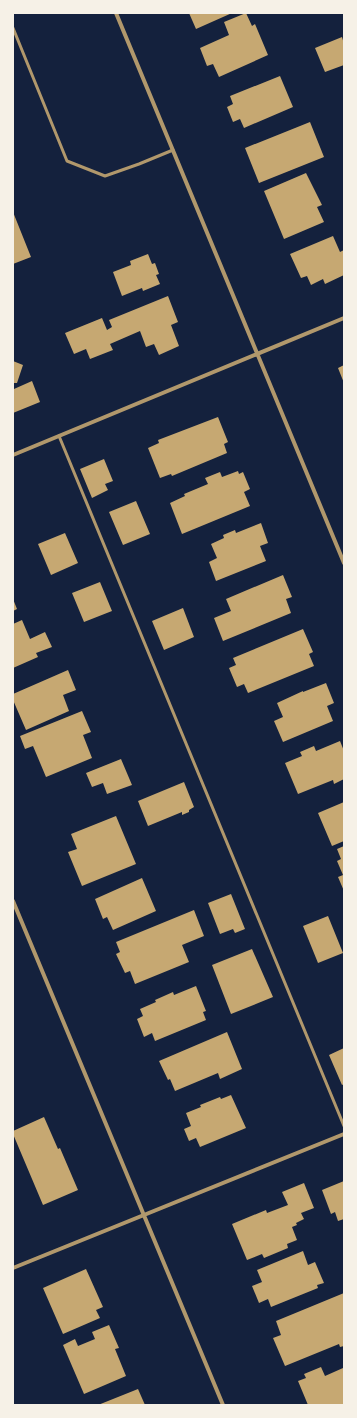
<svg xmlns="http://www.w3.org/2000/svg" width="357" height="1418" font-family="'Asap Condensed',sans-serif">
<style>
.building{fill:#c6a872}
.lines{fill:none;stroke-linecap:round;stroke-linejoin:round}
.service{stroke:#b1986c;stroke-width:3}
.minor{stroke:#b1986c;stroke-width:4}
</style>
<rect width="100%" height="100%" fill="#14213d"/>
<!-- building -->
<path class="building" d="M189,13H232L196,29Z
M246,13L252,26L255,24L268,55L219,77L213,64L207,66L200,48L229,35L224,22Z
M342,37L344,44V65L325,72L315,48Z
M280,76L293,107L244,128L240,119L233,122L227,107L233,104L230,96Z
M310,122L324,157L259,183L245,148Z
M306,173L322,205L317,207L324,222L284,239L264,191Z
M13,212L31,257L13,264Z
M333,236L340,252L344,250V275L325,284L323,279L311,285L307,276L301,278L290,254Z
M148,254L152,264L155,263L159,274L156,275L160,284L143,291L142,288L122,296L113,272L131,265L130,261Z
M168,296L178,322L171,325L179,346L159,355L154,344L146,347L140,331L110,344L113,350L90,359L86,349L74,354L65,333L102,318L107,330L112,327L109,320Z
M13,361L23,365L17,383H13Z
M344,365V383L338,368Z
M32,381L40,402L13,413V387L14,389Z
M218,417L228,442L224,444L227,453L172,476L171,474L160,478L148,448L159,443L158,440Z
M104,459L113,481L105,484L108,490L92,498L80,469Z
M238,471L239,474L243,472L250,489L244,492L250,506L182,534L170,503L185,496L184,494L208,484L205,478L220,472L222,477Z
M136,501L150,534L123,545L109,512Z
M261,523L268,543L260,546L266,561L216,581L209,562L217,558L211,544L224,538L223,535L235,530L236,533Z
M65,533L78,563L51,575L38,544Z
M283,575L292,597L286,599L291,613L223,641L214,618L231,611L226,599Z
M100,582L112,611L84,622L72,593Z
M13,599L17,609L13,611Z
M183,608L194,637L164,650L152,621Z
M22,620L30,639L45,632L52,647L36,653L38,657L13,668V624Z
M303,629L313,652L309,654L314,666L248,693L244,684L237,687L229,668L236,665L233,658Z
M68,670L76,690L63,695L69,711L26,730L13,700V694Z
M326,683L334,703L327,706L333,721L283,742L274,721L283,717L277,703L303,691V692Z
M82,711L91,732L83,735L92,758L46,777L33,746L25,749L20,736Z
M340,741L344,751V779L334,784L333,780L298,794L285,763L302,756L300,752L314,746L316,751Z
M121,759L132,785L107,794L103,783L92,787L86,773Z
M184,782L194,807L189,810V812L182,815V812L148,826L138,801Z
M344,802V841L332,846L318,813Z
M116,816L136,864L82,886L68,852L77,849L71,834Z
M344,846V891L338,877L343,875L337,861L341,859L337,849Z
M142,878L156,911L113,930L107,917L103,919L95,899Z
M231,894L245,929L235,933L233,929L220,934L208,903Z
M194,910L204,936L182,945L189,962L135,984L130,971L125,973L116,954L120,952L116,942Z
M328,916L343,953L318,963L303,926Z
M252,949L273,997L231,1014L212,965Z
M196,986L206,1011L203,1012L206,1020L155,1041L152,1033L144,1037L137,1019L143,1016L140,1009L156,1002L155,1000L173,992L174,995Z
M227,1032L242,1069L220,1079L218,1073L175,1091L170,1079L168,1080L159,1061Z
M344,1048V1084L342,1085L329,1055Z
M231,1095L246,1128L200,1147L196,1138L189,1141L184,1129L191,1126L186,1113L201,1107L200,1105L220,1097L221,1099Z
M44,1117L58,1149L60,1148L78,1190L43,1205L13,1134V1131Z
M344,1181V1219L338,1221L335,1212L331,1214L322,1190Z
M304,1183L314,1208L301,1213L304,1219L296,1223L297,1225L292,1227L297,1240L287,1244L288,1248L264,1258L262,1254L247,1260L232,1224L266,1210L267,1213L288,1205L282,1192Z
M303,1251L308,1265L315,1262L324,1283L317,1285L318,1288L271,1307L268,1299L259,1303L252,1286L262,1282L257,1270Z
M86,1269L103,1307L96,1310L100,1318L63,1334L43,1288Z
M344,1293V1346L340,1347L339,1344L285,1366L273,1338L281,1335L276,1321Z
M109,1325L119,1348L115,1349L126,1376L84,1394L63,1345L75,1339L78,1346L95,1339L92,1332Z
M321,1367L325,1376L343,1368L344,1405H308L298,1381L306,1378L304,1374Z
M138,1389L145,1405H98Z"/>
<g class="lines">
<!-- service -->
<path class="service" d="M13,28L67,161L105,176L139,164L173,150
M59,436L344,1126"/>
<!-- minor -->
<path class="minor" d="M116,13L344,563
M13,455L344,318
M13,901L223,1405
M13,1268L344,1134"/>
</g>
<!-- border -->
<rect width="357" height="1418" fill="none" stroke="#f6f1e7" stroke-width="28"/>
</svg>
